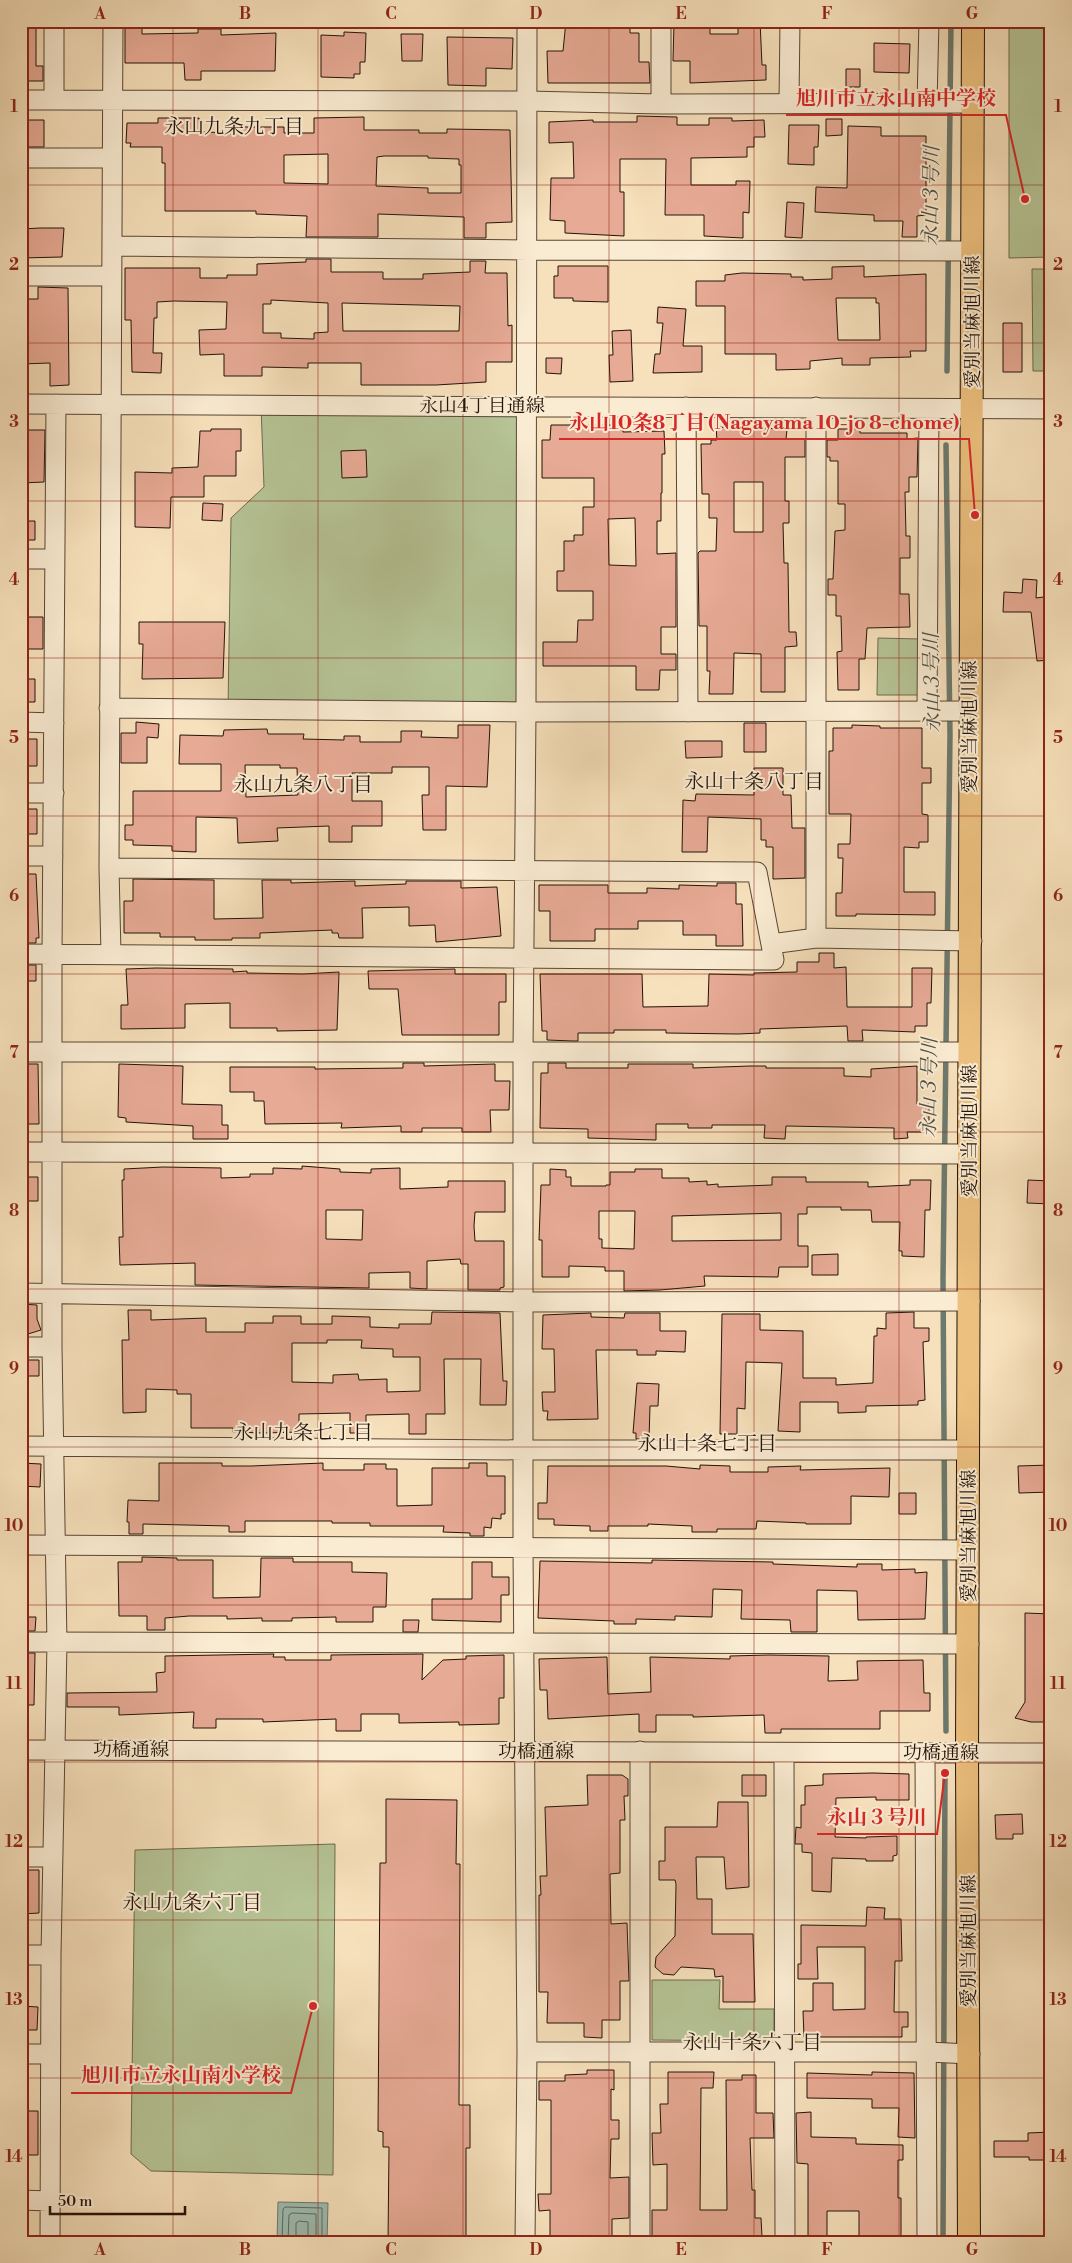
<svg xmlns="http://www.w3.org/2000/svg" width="1072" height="2263" font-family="'Libre Bodoni','Noto Serif JP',serif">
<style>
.green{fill:#b6c496;stroke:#6c6b4f}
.water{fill:#9dbdb2;stroke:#6c796e}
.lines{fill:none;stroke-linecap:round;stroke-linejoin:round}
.shore{stroke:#60685d;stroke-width:1}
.stream{stroke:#6c796e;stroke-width:5.5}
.building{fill:#e7aa95;stroke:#231208;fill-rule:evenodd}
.minor-casing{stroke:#584635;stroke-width:21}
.major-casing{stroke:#231208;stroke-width:24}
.minor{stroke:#faecd3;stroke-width:19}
.major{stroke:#ecc07e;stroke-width:22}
.grid{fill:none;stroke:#8f2418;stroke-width:1;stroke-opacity:0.55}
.labels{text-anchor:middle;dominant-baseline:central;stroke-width:4;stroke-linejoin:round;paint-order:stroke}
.street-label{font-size:19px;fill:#231208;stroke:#faecd3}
.neighbourhood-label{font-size:20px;fill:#231208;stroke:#faecd3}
.water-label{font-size:20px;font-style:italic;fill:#4e4e44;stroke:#faecd3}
.leader{fill:none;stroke:#d62828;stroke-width:2}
.callout-dot{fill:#d62828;stroke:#faecd3;stroke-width:2}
.callout-label{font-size:20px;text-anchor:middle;font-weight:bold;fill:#d62828;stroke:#faecd3;stroke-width:4;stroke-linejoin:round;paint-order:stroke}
.neatline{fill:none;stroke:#8f2418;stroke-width:2}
.grid-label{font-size:16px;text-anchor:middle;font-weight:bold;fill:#8f2418}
</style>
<rect width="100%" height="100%" fill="#f7e1bc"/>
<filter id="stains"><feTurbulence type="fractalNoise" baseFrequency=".004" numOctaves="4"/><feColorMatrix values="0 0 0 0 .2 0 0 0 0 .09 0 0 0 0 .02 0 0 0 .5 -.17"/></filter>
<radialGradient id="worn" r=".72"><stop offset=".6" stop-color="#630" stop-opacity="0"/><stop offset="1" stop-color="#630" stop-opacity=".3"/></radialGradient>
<!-- green -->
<path class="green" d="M1009,21H1051V257L1009,258Z
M1032,269H1051V371H1033Z
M261,406H527L526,712L228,709L231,518L264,487Z
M878,638L920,639L919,695H877Z
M335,1844L333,2175L151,2171L131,2154L135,1850Z
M652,1980H720L719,2009H774V2041L652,2040Z"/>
<!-- water -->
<path class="water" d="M278,2202L328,2203L327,2242H277Z"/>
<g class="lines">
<!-- shore -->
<path class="shore" d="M282,2242L283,2209L285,2207L322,2208V2242
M288,2242L289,2215L292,2213L316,2214V2242
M296,2242V2223L299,2221L308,2222V2242"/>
<!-- stream -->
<path class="stream" d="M947,371L951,21
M946,1731L943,1278L950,735L946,445
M943,2242L945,1773"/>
</g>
<!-- building -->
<path class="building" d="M125,21H142V34L198,33V29H221V35L276,33L275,71H201V80H185L184,63H125Z
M566,21H630V33H639V62H649L650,83H548L547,51H563Z
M687,21H710V34H738V21H760L762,65H766V80L690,83V61H673L674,23H687Z
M21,26H36V66H43V81H21Z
M344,32L366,33L365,62H360V74H354V78L321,77V35L344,36Z
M401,34H423L422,61H402Z
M447,37L513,38L512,69L486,68V86L448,85Z
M874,43L910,44L909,73L874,72Z
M846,69H860V87H846Z
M637,116L677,117V125H709V118H732V121L764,120L765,137H754V147H747V157L691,158V185H736V181H750L749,213L743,212V238L704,236V215H665L666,159H620V192H624V236L565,233V221L550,220L551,178H574L573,142L549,143V122L593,120V122H637Z
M364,117V130H419V133H447V129L510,130L512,222L486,223V238H464V217L378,214V237H306L307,216L256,214V211H165V163H162V147H130L131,143H126L127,123H158V118H199L200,132L241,133V127H284V133H314V118ZM328,154V184L284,183V155ZM384,156H428V158L459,159V165H461V193H428V188L376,186L377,157Z
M826,119H842V135L826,136Z
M21,120H44V147H21Z
M789,125H819L818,147H814V165L788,164Z
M848,126L881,127V136H926V215L917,216V237H902L903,221H874V215L815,212L816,187L847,188Z
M787,202L804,203L802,238L785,237Z
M40,228H64L62,257L21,258V229Z
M306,259H331V272H383V279H423V274L470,272V261H486L485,273H507L508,326L512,325V362H486V382L436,385H361V363H308V368L262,367V376H224V354L200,355L199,330L226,329L227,302L174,301L157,302V318H154L153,353H162L161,373L132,372L131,320H125V268H200V278H227V275H257V264L306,262ZM271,300L328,303V332L314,333V339L281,338V333H263V304H271ZM342,303L460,306L459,331H343Z
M558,266H608V302L573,301V298H554V276H558Z
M864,266V277L926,274V351H910L911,357L870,358V365H842V358L810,361V369L776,370V354H725V306H696V281H725V275L742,273L791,274V277H803V280L832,279V267ZM836,298H876V303H879L880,340H838Z
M38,287L68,288L69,385L50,386V363L21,364V299H38Z
M658,307L686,309L683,346H702V372L653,373L655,354H660L663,323H657Z
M1003,323H1022V372H1003Z
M631,330L633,381L610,382L609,355H613L612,331Z
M546,358H562L561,374L546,373Z
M551,425H623V432L664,431L665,454H662V493H661V521H657V554L676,553V627H661V654H676V670H660L659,690H636V666H543V642H577L578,620H593V591H557V571H564V541H574V535H583V507H594V478H542V440H550ZM635,518L636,566L609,565L608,519Z
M716,427L787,429L786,439H805V457H785V501H789V523H783L784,563H788L789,632H796L797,646L785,647V692H761V654L734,653L733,694H709L710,671H707V626H699L698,553L700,551H716L717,518H709V494H702L701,444H711V440H717ZM734,482H763V532H734Z
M211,429H241V451H236V476H204V497H171L170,528L135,527V472L172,473V468L198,467L200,431H211Z
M838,429H860V433H907V439L918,438L917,477H909V492H905L906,536H910V558H900V594H909L910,627L867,628L865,659H859V690H838L837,652L842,651L841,616H836V595H828V579H833L835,531L845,530V504H838V461H830V457H827V440H838Z
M21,430H45L44,482L21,483Z
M366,450L367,477L342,478L341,451Z
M203,503L223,504L222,521L202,520Z
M21,521H35V540H21Z
M1023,579L1037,580L1036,598L1051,596V660L1037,661L1031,612H1003L1004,592L1022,593Z
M21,617H43V649H21Z
M139,622H225L223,678L142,679L143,644H139Z
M21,679H35V702H21Z
M136,722L159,724L158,738L147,737V763H121V733H136Z
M744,723H766V752H744Z
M458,725H490L487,787L446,786V830H423L422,795H429V767H392V773H352V801H382V826H352V842H329V826L277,828L278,841L238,843L237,818L196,817V852L172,851V846L133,845V840H125V825H133V791H221V764H179L180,735L223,736L224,730L267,729L268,734H304L303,739L344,740V736H360V742H401V731H422L421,737L458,738ZM245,765H280V768H297L298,795L246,797Z
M852,725L880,726V728H922V768H931V783H922V814L928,815V842H919V848L904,847V892H935V915L856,914V916H836V893H842L843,858H838V844H850L851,814H829V751H833V728H852Z
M21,739H37V766H21Z
M685,741H722V757L686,758Z
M754,768H783V795H791L792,828H805V878L773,879V847H766V840H761V819L708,817L707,852H682L683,800L695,801L696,794L754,795Z
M21,809H37V834H21Z
M21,874H36L39,938H36V943H21Z
M133,879L214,880V919L263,918L262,880H291V883L355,881V886L406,884V881H461V888L497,887L501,936L436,942L435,925L409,926V907L362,908L363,938H339L338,933H332V930L260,933V938H232V940H195V937H160V933H124V901H133Z
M717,883H736V904H742L743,946H716V935H683V921H638V929H595V941H550V911H539V885H608V893H647V888L679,889V885L717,886Z
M819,953H834V968L846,967L847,1007H912V968H932L931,1003H927V1026H915V1032L862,1030L863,1041H848L847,1026L760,1029V1033L738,1034L666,1033V1030H614V1033H578V1041H573L547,1040V1031H542L540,974H642L643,1007L708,1006L709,974L754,975V973L797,972V962H819Z
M21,965H36V981H21Z
M156,968L233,969V972L247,971V973L303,974L339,972L337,1030L277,1031V1028H230V1003L185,1004V1028L121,1029V1005H128L126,969Z
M455,969V974H506V1002H499V1035H402L398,989H369L368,971Z
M403,1063H424V1066L495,1064V1081H510L509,1110H490L491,1132H462V1128H422V1132H401V1126L341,1128L342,1123L265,1124L264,1101H254V1092H230V1067H315V1069L403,1068Z
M548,1063H566V1068H628V1064H693V1068L750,1066H766V1068H844V1076L871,1077V1069L917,1066V1104H929V1132H907L908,1138L894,1139V1128L786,1126L785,1139L764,1138L765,1125H712V1128H688V1124H656V1140L588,1138V1129L540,1128L541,1073H548Z
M21,1064H38L39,1124H21Z
M119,1064L183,1066L182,1104L222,1105V1125H228V1139H193V1126L126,1122V1118L118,1117Z
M302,1166L340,1169V1172L371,1173V1169L400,1168V1189L448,1187V1181H505V1212H475L474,1226L475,1241H504V1287L500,1288V1290H468V1264H461L460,1259L427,1261V1289L410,1288V1272L369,1273V1288L195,1285V1263L120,1265L119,1237H123L122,1180H124V1169L163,1167L221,1168V1178L250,1177V1174H273V1168L302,1169ZM326,1210H363L362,1240L326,1239Z
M550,1169L566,1170V1177H571V1186H606V1185H610V1172H635V1169H662V1178H689V1182L707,1181V1185L718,1184V1187L772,1185V1177H806V1182H868V1187L910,1185V1180H931L930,1210H925L924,1257L902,1256V1251H899L900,1222H872L871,1210H841V1207H807V1214H798V1246H808V1267H779L778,1277L704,1276L705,1286L660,1290L624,1291V1271H605V1267L569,1266V1277H542V1240H539L541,1185H550ZM599,1211H635L634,1249L602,1248V1239H599ZM781,1213V1240L672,1241V1216Z
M21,1177H38V1201H21Z
M1028,1180L1051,1181V1204L1027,1203Z
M838,1254V1275H812V1255Z
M21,1304L37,1305V1319L41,1330L28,1334L21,1315Z
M128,1310H151V1320L206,1318V1332H245V1323H273V1316H301V1324H332V1316L370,1317V1327L399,1328V1324H431L432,1312L500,1313L503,1381H507L506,1405H480L481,1359H444L445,1414H426V1434H409V1414L366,1415V1433H350V1413L299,1414V1432L263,1433L233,1432V1428H191V1394H177V1390L146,1389V1412L123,1413L122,1340H129ZM327,1340H362L361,1348L393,1349V1357H420V1391L387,1392V1379L359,1380L358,1374L333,1375V1383L292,1382V1343H327Z
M914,1312V1328H929V1341L923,1342L925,1400L918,1401V1405L866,1406V1412L838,1413V1402H800V1432L778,1431L782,1363L746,1362L745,1409L737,1408V1434H720L722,1314H760V1330L803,1331V1378H836V1385L873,1383L874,1336H877V1328L886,1329V1313Z
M591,1313V1317L624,1318L625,1313H660V1331H686L685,1352L656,1351V1355H637V1350H596L598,1419L547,1420L548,1411H543L542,1392H555L554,1349H542L543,1315Z
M21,1360H39V1376H21Z
M637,1383L659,1384L658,1406H650L649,1439H636V1433H633Z
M21,1463L41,1464L40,1487L21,1486Z
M159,1463H222V1466H251L323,1463V1470H364V1464H386V1469H397V1506L432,1505V1468H469V1463H487V1476H505V1514H501V1519L492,1518L491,1528L484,1527V1536H470V1533L443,1532L444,1526H370V1523H332V1521H245V1532H229V1526L143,1524V1534H129V1522H127L128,1500L159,1501Z
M700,1465L730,1466V1472H768V1467L801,1466L800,1470L890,1468L889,1497L851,1496V1524H806V1523L757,1521L756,1529H717V1532H692V1526L648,1524V1526H608V1531H590V1526L554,1525V1519H538V1503H547L548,1466H666L700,1469Z
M1051,1465V1492L1019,1493L1018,1466Z
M899,1493H916V1514H899Z
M142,1557L177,1558V1560H213V1598L260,1597L261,1558H293V1562H352V1572L387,1573L386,1607H373V1622H336V1617L292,1618V1621H262V1618L227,1619V1616H189L165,1618V1630H147V1616H119L118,1562H142Z
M652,1560L773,1562V1564L857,1567V1564H882V1570L915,1569V1573L927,1572L925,1619L858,1620L857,1591L817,1590V1632H791L790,1620L741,1619L742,1590L713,1589L712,1617L675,1616V1620L636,1619V1624H614V1621L538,1618L540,1561L652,1563Z
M472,1562H492V1577H509V1595H501V1622L432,1620V1599H472Z
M1025,1613L1051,1614V1722H1031L1015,1718L1025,1702Z
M21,1617H36L35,1631H21Z
M403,1620H419L418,1632H403Z
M21,1653H35L34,1705H21Z
M274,1654L273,1657H285V1660H331V1655L423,1654L422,1680L443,1660L466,1659V1656L504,1655V1698H499V1724L459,1725V1722L399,1723V1714H361V1731H336V1719L263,1722V1719H216V1728H193L194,1712L119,1715V1707H67V1693L157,1692L156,1673L165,1672V1656Z
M769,1655L829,1656L828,1681L858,1680L857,1661L923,1660L924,1693H930V1711H880V1729H781V1733H765L764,1715L693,1717V1715H656V1732H639V1714L548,1719L547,1690H540L539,1659L607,1657L608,1694L651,1692L650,1657L730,1659V1656Z
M873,1773L909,1774V1800H876V1797L836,1798L835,1837L866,1838V1837L897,1836V1855L893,1856V1861H866V1859L832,1858L831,1892L812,1891V1853L802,1852V1844H795L796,1827L801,1828V1805H805V1786L823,1785V1774Z
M587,1775H622L628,1779V1796H624L625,1820H620V1873L610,1874L611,1924L627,1923L629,1981H620V2020H602V2038L584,2037V2023H547L548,1992H539V1895H541L540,1876H547L545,1807L588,1805Z
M742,1775H766V1796H742Z
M386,1799L457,1800L456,1864H460L459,2105H470V2148H466V2242H388L389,2147H383V2132L378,2131L380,1863H386Z
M718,1802H748L749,1887L726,1889L724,1857H696L697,1899H712V1934H753L755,2002H723V1976L715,1977L714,1969L681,1967L674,1975L663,1974L655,1967L656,1957L675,1936L676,1884L675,1880H659V1861H665V1827H717Z
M1022,1814L1023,1834H1013V1839H996L995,1815Z
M21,1870H39V1913L21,1914Z
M867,1907L885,1908L884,1919H901L902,1961H895L894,2012H908V2027H902V2037H804L803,2011H813V1983H833V2010L865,2009V1947H817L818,1979H798V1964H801V1925L866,1926Z
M21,2006L38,2007L37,2030H21Z
M587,2070H614V2090L611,2089V2120H619V2139H611L610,2178L629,2177V2218L612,2219V2238H576V2242H550V2210L539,2211L538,2194H551V2100H539V2081H565V2075L587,2074Z
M668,2072H714L713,2088H701L700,2210H727L726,2080H742V2075H756V2113H773L774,2138H750L752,2190H755V2218H761L762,2237L720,2238V2242H652V2210H667V2164L653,2165L652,2133H661L660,2104H668Z
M872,2072L914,2073L915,2138L898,2137L899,2108H872V2099L807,2098V2073L872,2075Z
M21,2111H38V2155H21Z
M811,2112V2137L856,2138V2144L903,2145V2160H898V2198H901V2242H859V2211H827V2242H808V2164L797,2163L796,2113Z
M1051,2132V2160H1029V2157H994V2141H1028V2133Z"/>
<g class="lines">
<defs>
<path id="minor" d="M54,21V100L527,101L661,104L973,103
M21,100H54
M789,102L790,21
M927,103L929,21
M661,104V21
M21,158H112
M112,246L527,250L973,251
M21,276H111
M21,404C364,406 708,408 1051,409
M686,407L688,712
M816,407V938L972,941
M21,559H54
M109,708L526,712L970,711
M927,712L929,409
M21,722L54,723
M21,793H54
M21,856H53
M771,944L816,938
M21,954L774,960L757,872L109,868
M111,954L109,868L113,21
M21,1052H970
M21,1152L970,1154
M21,1293L524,1302L970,1301
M21,1347H52
M21,1446L524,1450H969
M21,1545L968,1550
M21,1642L969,1644
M21,1750L1051,1753
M784,1753L785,2242
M925,1753L927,2242
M21,1857H52
M21,1955H51
M527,2052H928L970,2054
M21,2054H50
M21,2200L49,2201
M50,2242L51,1955L57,1643L52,1347V955L56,404
M525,2242L527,2052L523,1549V1053L526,712L527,21
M640,2242V1751"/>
<path id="major" d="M969,2242L967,1753L973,21"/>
</defs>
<!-- minor casing -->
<use href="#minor" class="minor-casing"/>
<!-- major casing -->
<use href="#major" class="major-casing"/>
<!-- minor -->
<use href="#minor" class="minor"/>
<!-- major -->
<use href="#major" class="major"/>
</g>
<!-- grid -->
<path class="grid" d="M173,21V2242M318,21V2242M463,21V2242M609,21V2242M754,21V2242M899,21V2242M21,185H1051M21,343H1051M21,501H1051M21,658H1051M21,816H1051M21,974H1051M21,1132H1051M21,1289H1051M21,1447H1051M21,1605H1051M21,1762H1051M21,1920H1051M21,2078H1051"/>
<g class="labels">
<!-- street labels -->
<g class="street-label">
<text transform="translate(973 322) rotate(-90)">愛別当麻旭川線</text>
<text x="482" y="406">永山4丁目通線</text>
<text transform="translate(970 727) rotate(-90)">愛別当麻旭川線</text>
<text transform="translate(970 1131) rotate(-90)">愛別当麻旭川線</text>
<text transform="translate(969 1536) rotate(-90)">愛別当麻旭川線</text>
<text x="131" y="1750">功橋通線</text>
<text x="536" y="1752">功橋通線</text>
<text x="941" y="1753">功橋通線</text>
<text transform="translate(969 1941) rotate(-90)">愛別当麻旭川線</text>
</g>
<!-- neighbourhood labels -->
<g class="neighbourhood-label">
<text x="234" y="127">永山九条九丁目</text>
<text x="754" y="782">永山十条八丁目</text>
<text x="303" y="785">永山九条八丁目</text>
<text x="303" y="1433">永山九条七丁目</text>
<text x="707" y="1444">永山十条七丁目</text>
<text x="192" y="1903">永山九条六丁目</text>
<text x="752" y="2043">永山十条六丁目</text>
</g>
<!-- water labels -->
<g class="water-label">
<text transform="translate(932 196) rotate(-89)">永山３号川</text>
<text transform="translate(933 683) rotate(-91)">永山３号川</text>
<text transform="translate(930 1088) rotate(-89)">永山３号川</text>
</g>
</g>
<!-- callouts -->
<path class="leader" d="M1025 199L1006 115H786M975 515L969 439H559M945 1773L937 1834H817M313 2006L291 2093H71"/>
<g class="callout-dot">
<circle cx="1025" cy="199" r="5"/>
<circle cx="975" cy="515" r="5"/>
<circle cx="945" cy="1773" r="5"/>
<circle cx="313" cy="2006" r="5"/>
</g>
<g class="callout-label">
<text x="896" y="105">旭川市立永山南中学校</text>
<text x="764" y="429">永山10条8丁目 (Nagayama 10-jo 8-chome)</text>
<text x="877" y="1824">永山３号川</text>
<text x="181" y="2082">旭川市立永山南小学校</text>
</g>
<!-- margin -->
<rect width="1072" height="2263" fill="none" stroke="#f7e1bc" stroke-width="55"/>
<!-- scale -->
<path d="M50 2206v8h135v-8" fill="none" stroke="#231208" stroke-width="2.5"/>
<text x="58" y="2206" font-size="15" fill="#231208" stroke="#faecd3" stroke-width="4" paint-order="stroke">50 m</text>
<rect x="28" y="28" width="1016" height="2208" class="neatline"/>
<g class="grid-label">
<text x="100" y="19">A</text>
<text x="245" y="19">B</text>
<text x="391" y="19">C</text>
<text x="536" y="19">D</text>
<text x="681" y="19">E</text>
<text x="827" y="19">F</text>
<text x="972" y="19">G</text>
<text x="14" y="112">1</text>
<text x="1058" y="112">1</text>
<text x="14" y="270">2</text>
<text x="1058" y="270">2</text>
<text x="14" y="427">3</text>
<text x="1058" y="427">3</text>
<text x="14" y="585">4</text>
<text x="1058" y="585">4</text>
<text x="14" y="743">5</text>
<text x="1058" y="743">5</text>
<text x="14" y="901">6</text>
<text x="1058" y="901">6</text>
<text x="14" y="1058">7</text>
<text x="1058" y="1058">7</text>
<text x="14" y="1216">8</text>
<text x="1058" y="1216">8</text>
<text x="14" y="1374">9</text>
<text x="1058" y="1374">9</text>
<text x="14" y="1531">10</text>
<text x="1058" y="1531">10</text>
<text x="14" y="1689">11</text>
<text x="1058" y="1689">11</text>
<text x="14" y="1847">12</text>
<text x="1058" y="1847">12</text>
<text x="14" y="2005">13</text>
<text x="1058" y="2005">13</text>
<text x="14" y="2162">14</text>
<text x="1058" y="2162">14</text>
<text x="100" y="2255">A</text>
<text x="245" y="2255">B</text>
<text x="391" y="2255">C</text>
<text x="536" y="2255">D</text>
<text x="681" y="2255">E</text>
<text x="827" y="2255">F</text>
<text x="972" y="2255">G</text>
</g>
<rect width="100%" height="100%" filter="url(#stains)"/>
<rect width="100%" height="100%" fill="url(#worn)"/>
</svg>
